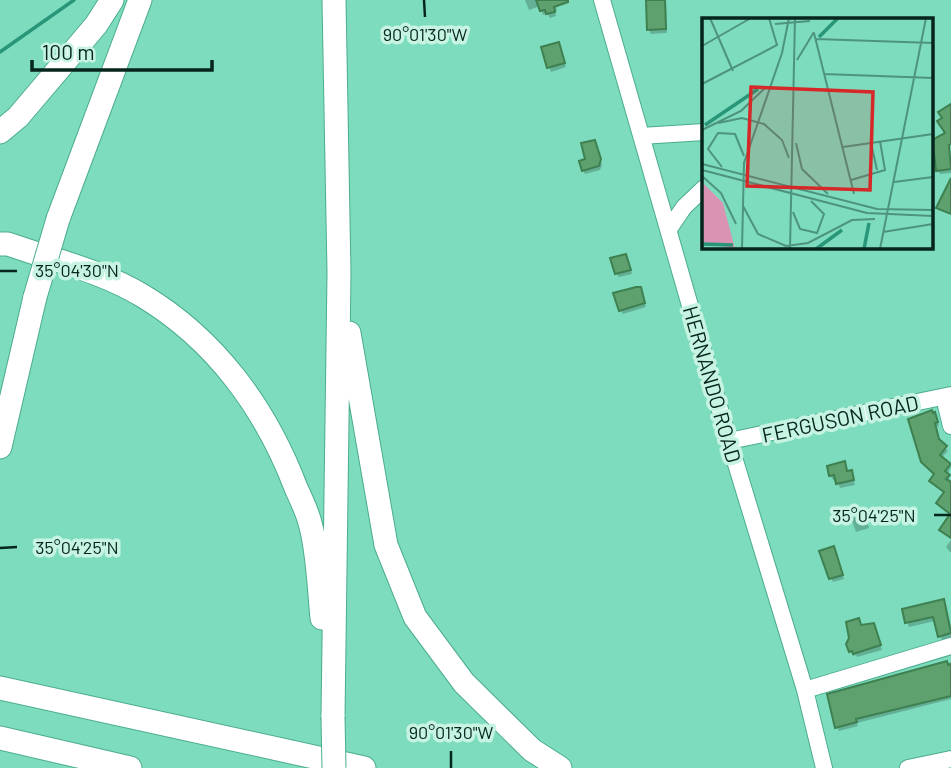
<svg xmlns="http://www.w3.org/2000/svg" width="951" height="768" font-family="Barlow,sans-serif">
<style>
.shadow{fill:#0003}
.lines{fill:none;stroke-linecap:round;stroke-linejoin:round}
.stream{stroke:#299679;stroke-width:3.5}
.building{fill:#5ea16f;stroke:#3e8050;stroke-width:2}
.minor-casing{stroke:#4bac8f;stroke-width:18}
.highway-casing{stroke:#4bac8f;stroke-width:25}
.minor{stroke:#fff;stroke-width:16}
.highway{stroke:#fff;stroke-width:23}
.highway-bridge-casing{stroke:#4bac8f;stroke-width:25;stroke-linecap:butt}
.highway-bridge{stroke:#fff;stroke-width:23}
.ticks{fill:none;stroke:#06251c;stroke-width:2.5}
.labels{text-anchor:middle;dominant-baseline:central;stroke-width:7;stroke-linejoin:round;paint-order:stroke}
.street-label{font-size:21px;fill:#06251c;stroke:#c6f3e2}
.inset-river{fill:none;stroke:#299679;stroke-width:3.5}
.inset-road{fill:none;stroke:#4d937d;stroke-width:2}
.view{fill:#d62828;fill-opacity:0.15;stroke:#d62828;stroke-width:3.5}
.inset-edge{fill:none;stroke:#06251c;stroke-width:3.5}
.ticks-label{font-size:18px;text-anchor:middle;fill:#06251c;stroke:#c6f3e2;stroke-width:7;stroke-linejoin:round;paint-order:stroke}
</style>
<rect width="100%" height="100%" fill="#7ddcbd"/>
<!-- shadow -->
<path class="shadow" d="M525,0H554L557,11H555L556,16L550,18L547,13L543,15L540,6L529,10Z
M647,0H666L667,33L651,34L649,30Z
M543,48H560L566,67L551,72Z
M936,140L947,147L950,152L951,173L940,174L938,170L932,152V142Z
M596,146L602,165L600,170L585,174L583,170L587,161Z
M628,260L632,274L619,277L616,273Z
M642,293L646,307L623,314L620,310Z
M937,418L939,426L935,427L939,442L948,451L941,458L951,467L947,475L950,480L948,482L951,484V515L938,503L945,493L934,485L932,481L936,476L922,462Z
M851,472L855,485L840,488L837,479L833,480L830,475Z
M864,514L869,528L856,532L851,518Z
M951,540V553L946,547Z
M836,552L844,579L833,582L831,578Z
M943,601L951,626V638L942,640L935,621L909,627L904,610Z
M861,627L875,629L882,650L857,657L856,655L853,656L848,644Z
M951,662V699L857,723L858,726L839,731L837,727L907,672Z"/>
<g class="lines">
<!-- stream -->
<path class="stream" d="M0,52L74,0"/>
</g>
<!-- building -->
<path class="building" d="M536,0H568V2L554,7L555,12L546,14L545,10L540,11Z
M646,0H665L666,29L647,30Z
M559,42L565,63L547,68L541,47Z
M951,104V144L949,145L951,169L936,171L934,153L932,154V140L945,133L937,121L942,118L938,112Z
M595,140L601,159L599,166L582,171L579,161L585,159L581,143Z
M951,178V214L936,208Z
M626,254L631,270L615,274L610,258Z
M636,287H641L645,303L619,311L613,293Z
M932,410L933,413L935,412L938,422L935,423L939,439L947,446L940,455L951,464L945,471L950,475L946,479L951,482V538L939,530L950,514L936,503L944,492L929,481L934,474L921,462L908,419Z
M845,461L847,471L852,470L854,480L836,484L834,475L829,476L827,466Z
M834,546L843,575L829,579L819,551Z
M944,599L951,633L938,637L933,617L905,623L902,609Z
M859,618L861,625L874,623L881,645L853,654L852,651L849,652L846,644L849,638L846,622Z
M947,661L948,665L951,664V696L856,719L857,722L835,728L827,694Z"/>
<g class="lines">
<defs>
<path id="minor" d="M602,0L729,441L805,690L824,768
M641,136L704,132
M669,229L684,207L704,188
M944,397L951,426
M729,441L951,395
M805,690L951,646
M908,768L951,759"/>
<path id="highway" d="M0,132L18,117L96,25L112,0
M58,219L140,0
M0,244H8C53,260 102,271 143,296C216,340 266,409 296,488C301,499 307,511 310,523C318,550 319,589 322,618
M349,333L386,545L415,617L464,683L532,750L560,768
M0,447L35,297
M0,688L364,768
M333,717L339,273L334,0
M0,738L130,768"/>
</defs>
<!-- minor casing -->
<use href="#minor" class="minor-casing"/>
<!-- highway casing -->
<use href="#highway" class="highway-casing"/>
<!-- minor -->
<use href="#minor" class="minor"/>
<!-- highway -->
<use href="#highway" class="highway"/>
<defs>
<path id="highway-bridge" d="M35,297L58,219
M333,717L334,768"/>
</defs>
<!-- highway-bridge casing -->
<use href="#highway-bridge" class="highway-bridge-casing"/>
<!-- highway-bridge -->
<use href="#highway-bridge" class="highway-bridge"/>
</g>
<!-- ticks -->
<path class="ticks" d="M424,0L425,17M0,271H17M934,515H951M0,548L17,547M451,751V768"/>
<g class="labels">
<!-- street labels -->
<g class="street-label">
<text transform="translate(713 384) rotate(74)">HERNANDO ROAD</text>
<text transform="translate(840 418) rotate(-12)">FERGUSON ROAD</text>
</g>
</g>
<!-- overview -->
<g transform="translate(702 18)">
<rect width="231" height="231" fill="#7ddcbd"/>
<path d="M0,164L21,185L33,231L0,224Z" fill="#d994b3"/>
<path class="inset-river" d="M117,19L136,0M3,107L56,71M0,226L31,227M114,231L140,212M162,231L167,205"/>
<path class="inset-road" d="M8,0L31,53M73,6L108,3M112,15L152,176M114,21L231,25M0,28L49,0M95,42L112,14M122,56L231,60M0,66L75,27L67,0M16,105L40,100L62,106L80,122L87,140M0,112L39,93L63,70M94,125L100,151L126,176M169,125L175,152M141,129L231,116M0,146L175,191L231,192M20,149L6,131L16,115L33,116L42,138M0,152L165,195L231,198M0,158L19,175L34,206M149,162L183,152L178,123M192,164L231,159M41,188L56,216L84,228L106,225L150,202L173,201M91,194L98,211L115,215L122,196L109,183M181,214L231,206M40,231L42,145L80,35L87,0M88,231L93,0M178,231L224,0"/>
<path class="view" d="M49,69L171,74L168,172L45,168Z"/>
<rect width="231" height="231" class="inset-edge"/>
</g>
<g class="ticks-label">
<text x="425" y="41">90°01'30"W</text>
<text x="77" y="277">35°04'30"N</text>
<text x="874" y="522">35°04'25"N</text>
<text x="77" y="554">35°04'25"N</text>
<text x="451" y="739">90°01'30"W</text>
</g>
<!-- scale -->
<path d="M32 60v10h180v-10" fill="none" stroke="#06251c" stroke-width="3.5"/>
<text x="42" y="60" font-size="21" fill="#06251c" stroke="#c6f3e2" stroke-width="5" paint-order="stroke">100 m</text>
</svg>
